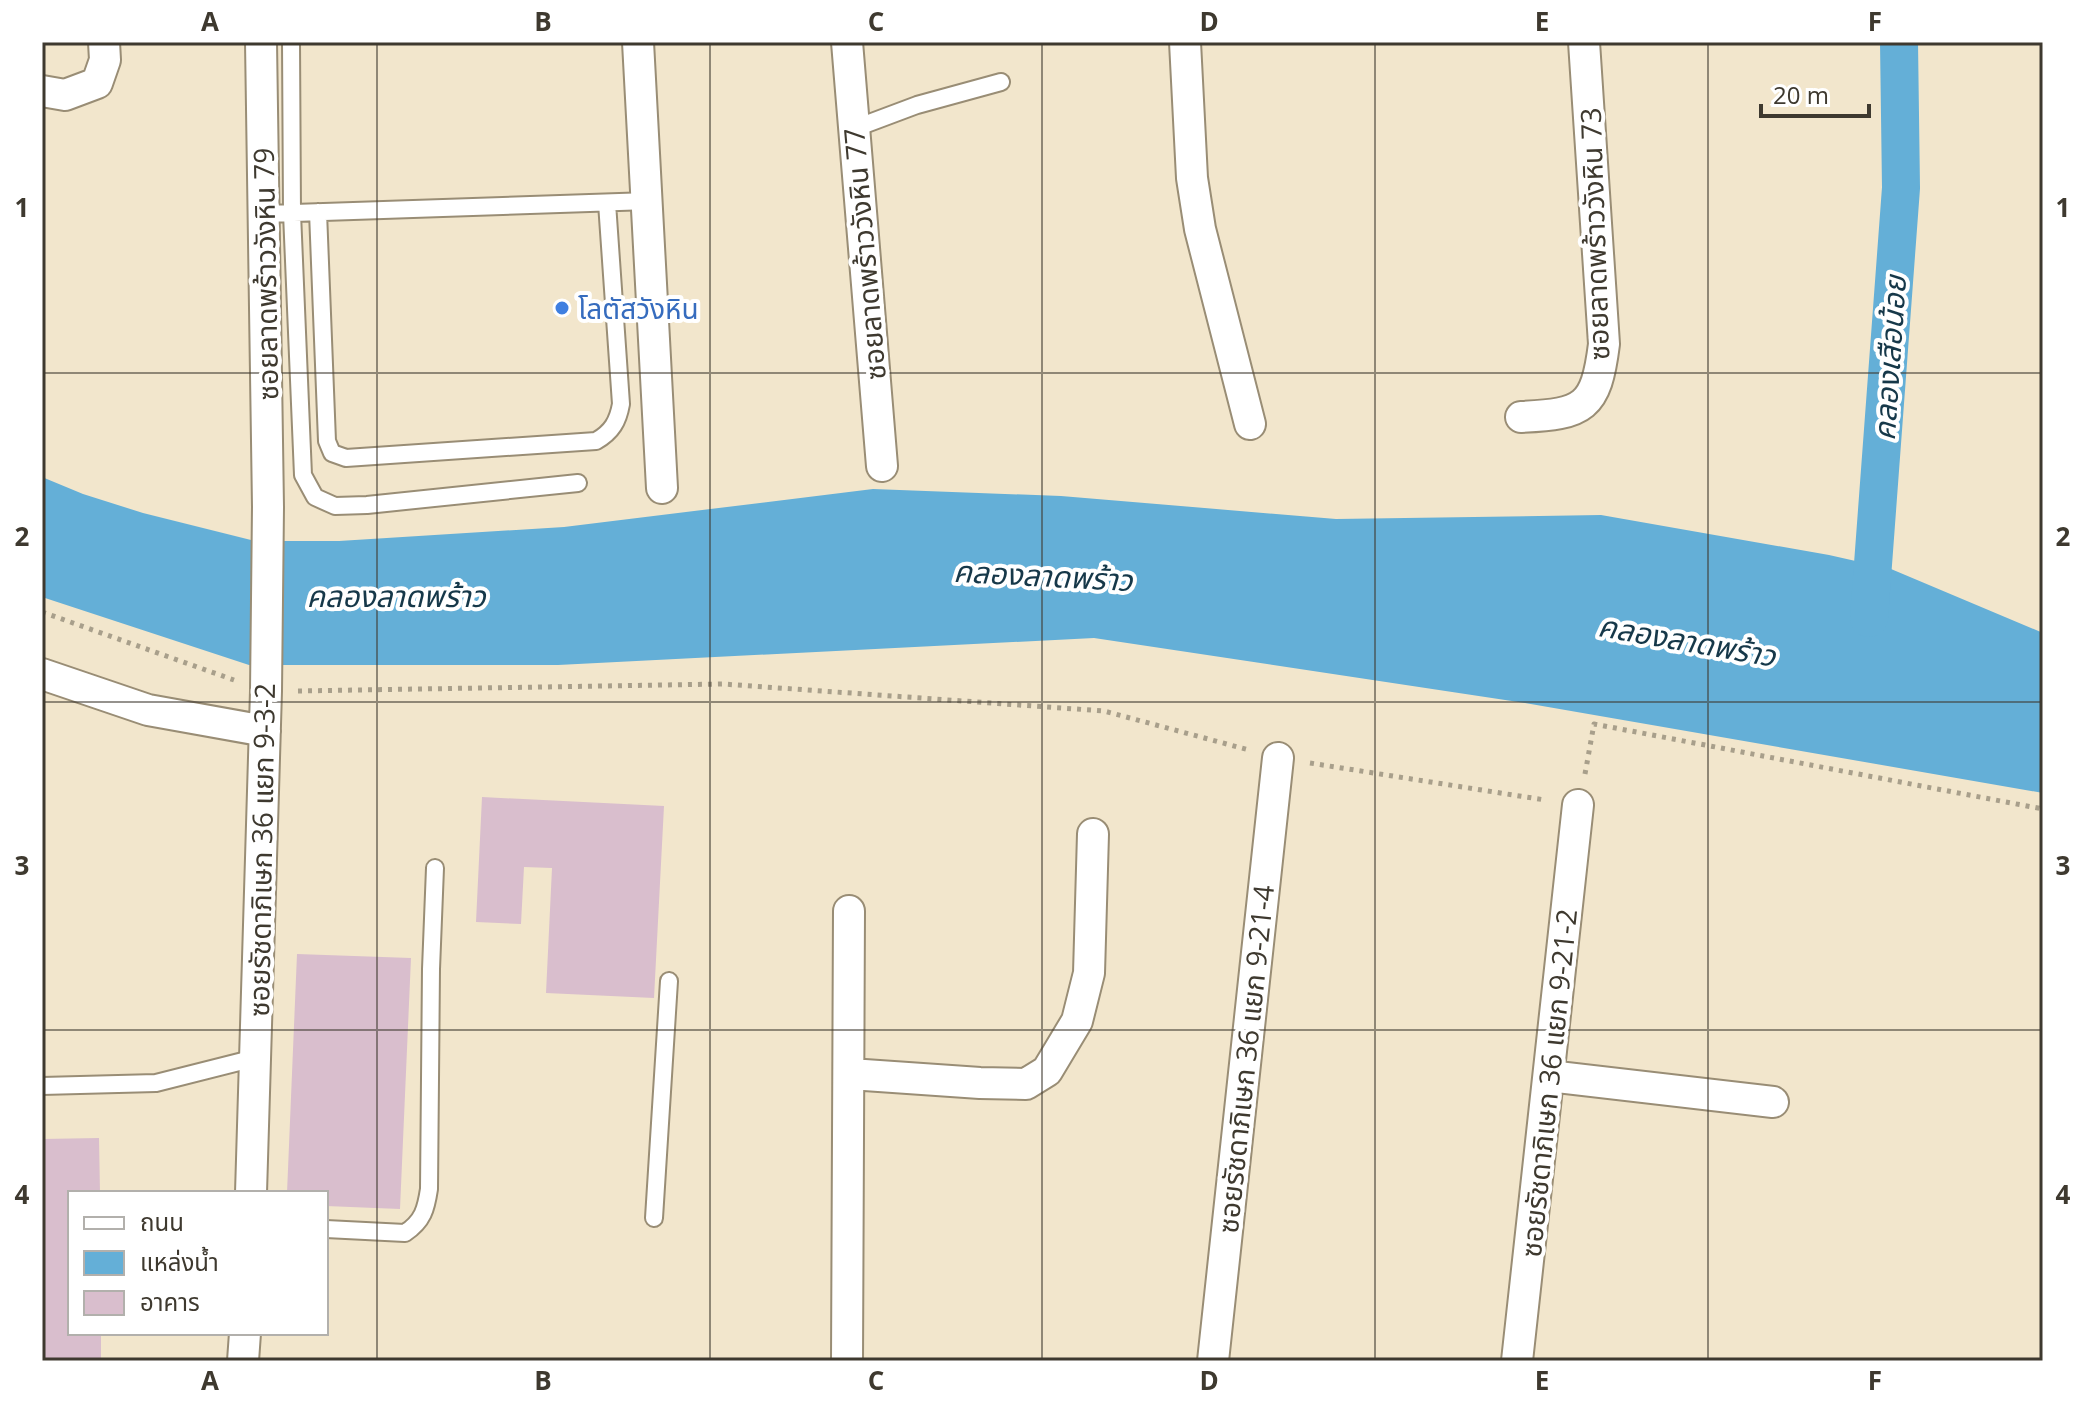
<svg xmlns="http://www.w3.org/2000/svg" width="2085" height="1403" font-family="'Open Sans','Noto Sans Thai',sans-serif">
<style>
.water{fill:#64afd7}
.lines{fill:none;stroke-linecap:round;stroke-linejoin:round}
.canal{stroke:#64afd7;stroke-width:38}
.building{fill:#d9becd}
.lane-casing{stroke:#998d75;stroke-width:20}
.street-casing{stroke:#998d75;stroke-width:34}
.path{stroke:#a89f8b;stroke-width:5;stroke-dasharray:4 6;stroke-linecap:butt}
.lane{stroke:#fff;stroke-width:16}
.street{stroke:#fff;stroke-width:30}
.grid{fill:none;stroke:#3e392f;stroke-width:2;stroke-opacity:0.55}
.shop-dot{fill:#3f7fe0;stroke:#fff;stroke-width:3}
.labels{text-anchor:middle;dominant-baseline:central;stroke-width:8;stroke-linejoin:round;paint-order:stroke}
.street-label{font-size:28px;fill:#3e392f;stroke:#fff}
.shop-label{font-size:28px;fill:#366cbe;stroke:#fff;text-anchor:start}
.water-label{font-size:30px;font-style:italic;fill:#163849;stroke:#fff}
.neatline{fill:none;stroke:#3e392f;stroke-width:3}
.grid-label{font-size:26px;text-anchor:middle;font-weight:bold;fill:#3e392f}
</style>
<rect width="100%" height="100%" fill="#f2e6cc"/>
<!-- water -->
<path class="water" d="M42,477L83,494L143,513L255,541H339L564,527L873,489L1061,496L1336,519L1601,515L1829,555L1891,569L2043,633V793L1525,703L1094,638L558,665H249L42,597Z"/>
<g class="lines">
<!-- canal -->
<path class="canal" d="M1869,618L1901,188L1899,42"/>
</g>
<!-- building -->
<path class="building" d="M482,797L664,806L654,998L546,993L552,868L524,867L521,924L476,922Z
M297,954L411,958L400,1209L326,1206V1193H287Z
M99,1138L100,1193H70V1333H101V1361H42V1139Z"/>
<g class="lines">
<defs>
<path id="lane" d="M291,42L292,213L303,475L315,497L335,506L367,505L578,483
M853,129L917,105L1001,82
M318,212L327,441L332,453L346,458L596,441C612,432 618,421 621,404L607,203
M264,214L649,201
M42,1086L156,1083L255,1058
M654,1218L669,981
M326,1229L405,1233C423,1221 426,1209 429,1189L431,969L435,868"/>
<path id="street" d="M638,42L662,488
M847,42L882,466
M1185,42L1192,178L1200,229L1250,424
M42,91L65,95L97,83L105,60L104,42
M1521,417C1584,414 1596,408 1604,344L1584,42
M42,674L148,710L265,731
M850,1074L980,1083L1026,1084L1047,1071L1077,1021L1089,973L1093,834
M1549,1076L1773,1102
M251,1193L266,691L268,507L261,42
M243,1361L245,1333
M847,1361L849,911
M1213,1361L1278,758
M1517,1361L1578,805"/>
</defs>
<!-- lane casing -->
<use href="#lane" class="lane-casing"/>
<!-- street casing -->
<use href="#street" class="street-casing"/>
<!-- path -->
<path class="path" d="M42,612L234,680
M298,691L723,684L1104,711L1249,750
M1310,763L1545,800
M1585,774L1594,724L2043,809"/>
<!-- lane -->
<use href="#lane" class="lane"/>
<!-- street -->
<use href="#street" class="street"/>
</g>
<!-- grid -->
<path class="grid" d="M377,42V1361M710,42V1361M1042,42V1361M1375,42V1361M1708,42V1361M42,373H2043M42,702H2043M42,1030H2043"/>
<!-- markers -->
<circle class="shop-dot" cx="562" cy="308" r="8"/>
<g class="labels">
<!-- street labels -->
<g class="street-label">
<text transform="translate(1594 234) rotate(-92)">ซอยลาดพร้าววังหิน 73</text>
<text transform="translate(864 254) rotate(-95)">ซอยลาดพร้าววังหิน 77</text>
<text transform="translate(265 274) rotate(-91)">ซอยลาดพร้าววังหิน 79</text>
<text transform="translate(261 850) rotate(-89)">ซอยรัชดาภิเษก 36 แยก 9-3-2</text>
<text transform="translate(1245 1059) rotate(-84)">ซอยรัชดาภิเษก 36 แยก 9-21-4</text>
<text transform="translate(1548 1083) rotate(-84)">ซอยรัชดาภิเษก 36 แยก 9-21-2</text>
</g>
<!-- shop labels -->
<g class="shop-label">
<text x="578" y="308">โลตัสวังหิน</text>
</g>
<!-- water labels -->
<g class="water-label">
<text transform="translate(1889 358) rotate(-86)">คลองเสือน้อย</text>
<text transform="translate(1043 575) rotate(3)">คลองลาดพร้าว</text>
<text x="396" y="595">คลองลาดพร้าว</text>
<text transform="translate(1687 640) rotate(10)">คลองลาดพร้าว</text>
</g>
</g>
<!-- border -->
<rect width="2085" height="1403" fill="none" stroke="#ffffff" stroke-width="88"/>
<!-- legend -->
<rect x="68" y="1191" width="260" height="144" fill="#ffffff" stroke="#b2b0ac" stroke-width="2"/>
<rect x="84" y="1217" width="40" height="12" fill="#ffffff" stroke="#b2b0ac" stroke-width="2"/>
<text x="140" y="1231" font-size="24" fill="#3e392f">ถนน</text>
<rect x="84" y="1251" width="40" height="24" fill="#64afd7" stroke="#b2b0ac" stroke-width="2"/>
<text x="140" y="1271" font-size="24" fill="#3e392f">แหล่งน้ำ</text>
<rect x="84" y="1291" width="40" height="24" fill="#d9becd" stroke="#b2b0ac" stroke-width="2"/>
<text x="140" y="1311" font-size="24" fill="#3e392f">อาคาร</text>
<!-- scale -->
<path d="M1761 104v12h108v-12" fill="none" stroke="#3e392f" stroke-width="4"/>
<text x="1773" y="104" font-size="24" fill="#3e392f" stroke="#ffffff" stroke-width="6" paint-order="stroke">20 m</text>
<rect x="44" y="44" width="1997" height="1315" class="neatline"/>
<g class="grid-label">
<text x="210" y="31">A</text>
<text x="543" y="31">B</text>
<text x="876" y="31">C</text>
<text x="1209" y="31">D</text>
<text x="1542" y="31">E</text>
<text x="1875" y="31">F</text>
<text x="22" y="217">1</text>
<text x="2063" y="217">1</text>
<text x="22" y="546">2</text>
<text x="2063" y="546">2</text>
<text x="22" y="875">3</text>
<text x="2063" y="875">3</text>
<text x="22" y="1204">4</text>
<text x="2063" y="1204">4</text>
<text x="210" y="1390">A</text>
<text x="543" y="1390">B</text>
<text x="876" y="1390">C</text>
<text x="1209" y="1390">D</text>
<text x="1542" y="1390">E</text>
<text x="1875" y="1390">F</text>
</g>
</svg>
